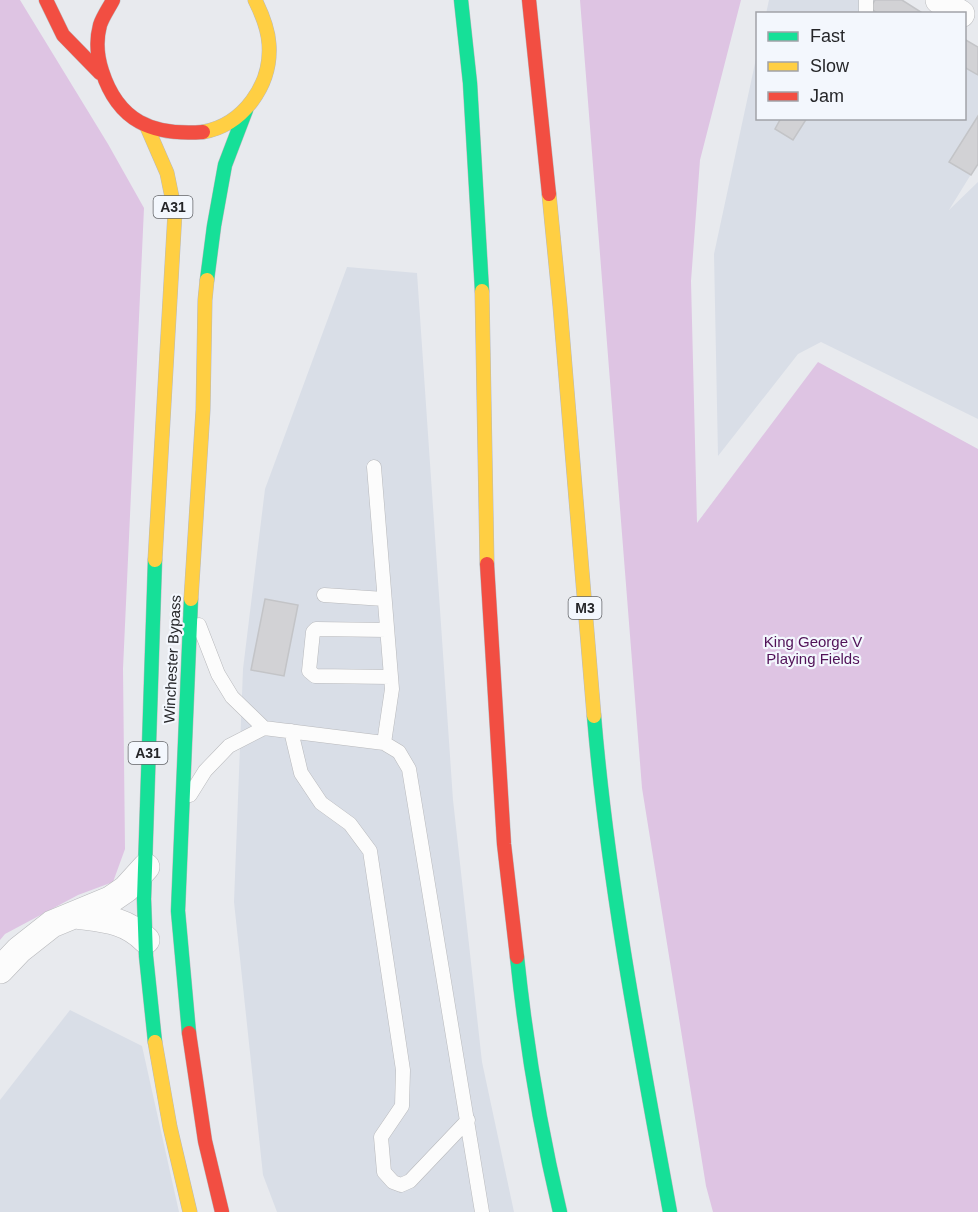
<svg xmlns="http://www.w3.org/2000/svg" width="978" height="1212" font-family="Arial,sans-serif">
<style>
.built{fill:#d9dee7}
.green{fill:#dec4e3}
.building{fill:#d2d2d5;stroke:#c3c4c7;stroke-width:1.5}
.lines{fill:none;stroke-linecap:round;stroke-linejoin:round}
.lane-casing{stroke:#b8b9bc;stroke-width:15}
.street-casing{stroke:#b8b9bc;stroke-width:28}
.fast-casing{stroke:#b8b9bc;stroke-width:15}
.slow-casing{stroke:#b8b9bc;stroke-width:15}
.jam-casing{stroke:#b8b9bc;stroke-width:15}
.lane{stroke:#fcfcfc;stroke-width:14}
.street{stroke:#fcfcfc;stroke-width:27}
.fast{stroke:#16e098;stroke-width:14}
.slow{stroke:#ffcf43;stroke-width:14}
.jam{stroke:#f24e42;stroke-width:14}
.labels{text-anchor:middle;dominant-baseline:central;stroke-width:4.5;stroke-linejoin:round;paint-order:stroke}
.shield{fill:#f3f7fd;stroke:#636569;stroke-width:1.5}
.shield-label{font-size:14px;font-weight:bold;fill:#252629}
.park-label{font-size:15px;fill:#511258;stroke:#f3f7fd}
.street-label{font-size:15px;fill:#252629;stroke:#f3f7fd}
</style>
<rect width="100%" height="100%" fill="#e8eaee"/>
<!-- built -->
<path class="built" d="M769,0H883L905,14H766Z
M965,50L978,58V163L949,210L978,182V419L821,342L798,354L718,456L714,254L757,54L758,118H964Z
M347,267L417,273L453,800L482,1062L514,1212H277L263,1175L234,902L243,669L265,489Z
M70,1010L142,1046L179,1212H0V1100Z"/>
<!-- green -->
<path class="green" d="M0,0H20L108,144L144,208L123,669L125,849L113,882L78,895L5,934L0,940Z
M580,0H741L700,160L691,281L697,523L818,362L978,449V1212H713L706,1186L642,788Z"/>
<!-- building -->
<path class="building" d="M875,0H902L924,14H879L870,8Z
M964,39L978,47V75L964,67Z
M978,116V164L971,175L949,162Z
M781,118H807L793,140L775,129Z
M265,599L298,605L284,676L251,670Z"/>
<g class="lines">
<defs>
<path id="lane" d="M866,0V14
M374,467L392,689L384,743
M324,595L384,599
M199,625L218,674L232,697L264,728
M387,630L316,629L313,632L309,671L315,676L391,677
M291,731L301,773L321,803L350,824L370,851L403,1070L402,1106L381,1137L384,1172L393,1182L401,1185L410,1181L468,1120
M190,795L205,771L229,746L264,728L384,743L399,752L409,769L482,1212"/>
<path id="street" d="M939,0L961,14
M75,915C103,919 125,919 146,940
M0,970L19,950L52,924L110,900L126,889L146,867"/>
<path id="fast" d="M461,0L470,83L482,291
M207,280L214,226L225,165L246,110
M594,716C608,883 640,1048 670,1212
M517,957C526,1043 540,1128 560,1212
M189,1033L178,911L191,599
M155,1042L146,956L144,899L155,560"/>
<path id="slow" d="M147,127L167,173L175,212L155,560
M203,132C243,125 272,85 269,44C268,28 262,14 255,0
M549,194L560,306L594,716
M482,291L487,564
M191,599L203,410L205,300L207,280
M155,1042L170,1127L190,1212"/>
<path id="jam" d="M46,0L63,35L100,73
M113,0C109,8 103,16 100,25C96,40 97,56 102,71C118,121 152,136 203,132
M529,0L549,194
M487,564L504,844L517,957
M189,1033L205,1141L222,1212"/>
</defs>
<!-- lane casing -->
<use href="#lane" class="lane-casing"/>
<!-- street casing -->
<use href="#street" class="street-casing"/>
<!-- fast casing -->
<use href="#fast" class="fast-casing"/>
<!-- slow casing -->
<use href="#slow" class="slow-casing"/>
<!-- jam casing -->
<use href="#jam" class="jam-casing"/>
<!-- lane -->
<use href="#lane" class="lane"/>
<!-- street -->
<use href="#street" class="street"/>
<!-- fast -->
<use href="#fast" class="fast"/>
<!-- slow -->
<use href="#slow" class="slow"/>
<!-- jam -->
<use href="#jam" class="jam"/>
</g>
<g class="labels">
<!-- shield labels -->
<g class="shield">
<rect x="153.5" y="196" width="39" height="22" rx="4.5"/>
<rect x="568.5" y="597" width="33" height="22" rx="4.5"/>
<rect x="128.5" y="742" width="39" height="22" rx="4.5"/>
</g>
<g class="shield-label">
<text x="173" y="207">A31</text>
<text x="585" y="608">M3</text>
<text x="148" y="753">A31</text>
</g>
<!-- park labels -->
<g class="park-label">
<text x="813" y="641">King George V<tspan x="813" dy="17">Playing Fields</tspan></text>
</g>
<!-- street labels -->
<g class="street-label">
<text transform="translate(172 659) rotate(-87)">Winchester Bypass</text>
</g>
</g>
<!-- legend -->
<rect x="756" y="12" width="210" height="108" fill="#f3f7fd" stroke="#a1a3a8" stroke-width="1.5"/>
<rect x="768" y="32" width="30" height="9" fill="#16e098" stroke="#a1a3a8" stroke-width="1.5"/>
<text x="810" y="42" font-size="18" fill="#252629">Fast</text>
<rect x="768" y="62" width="30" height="9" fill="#ffcf43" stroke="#a1a3a8" stroke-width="1.5"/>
<text x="810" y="72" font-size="18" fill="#252629">Slow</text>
<rect x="768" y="92" width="30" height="9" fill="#f24e42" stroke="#a1a3a8" stroke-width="1.5"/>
<text x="810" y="102" font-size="18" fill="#252629">Jam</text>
</svg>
